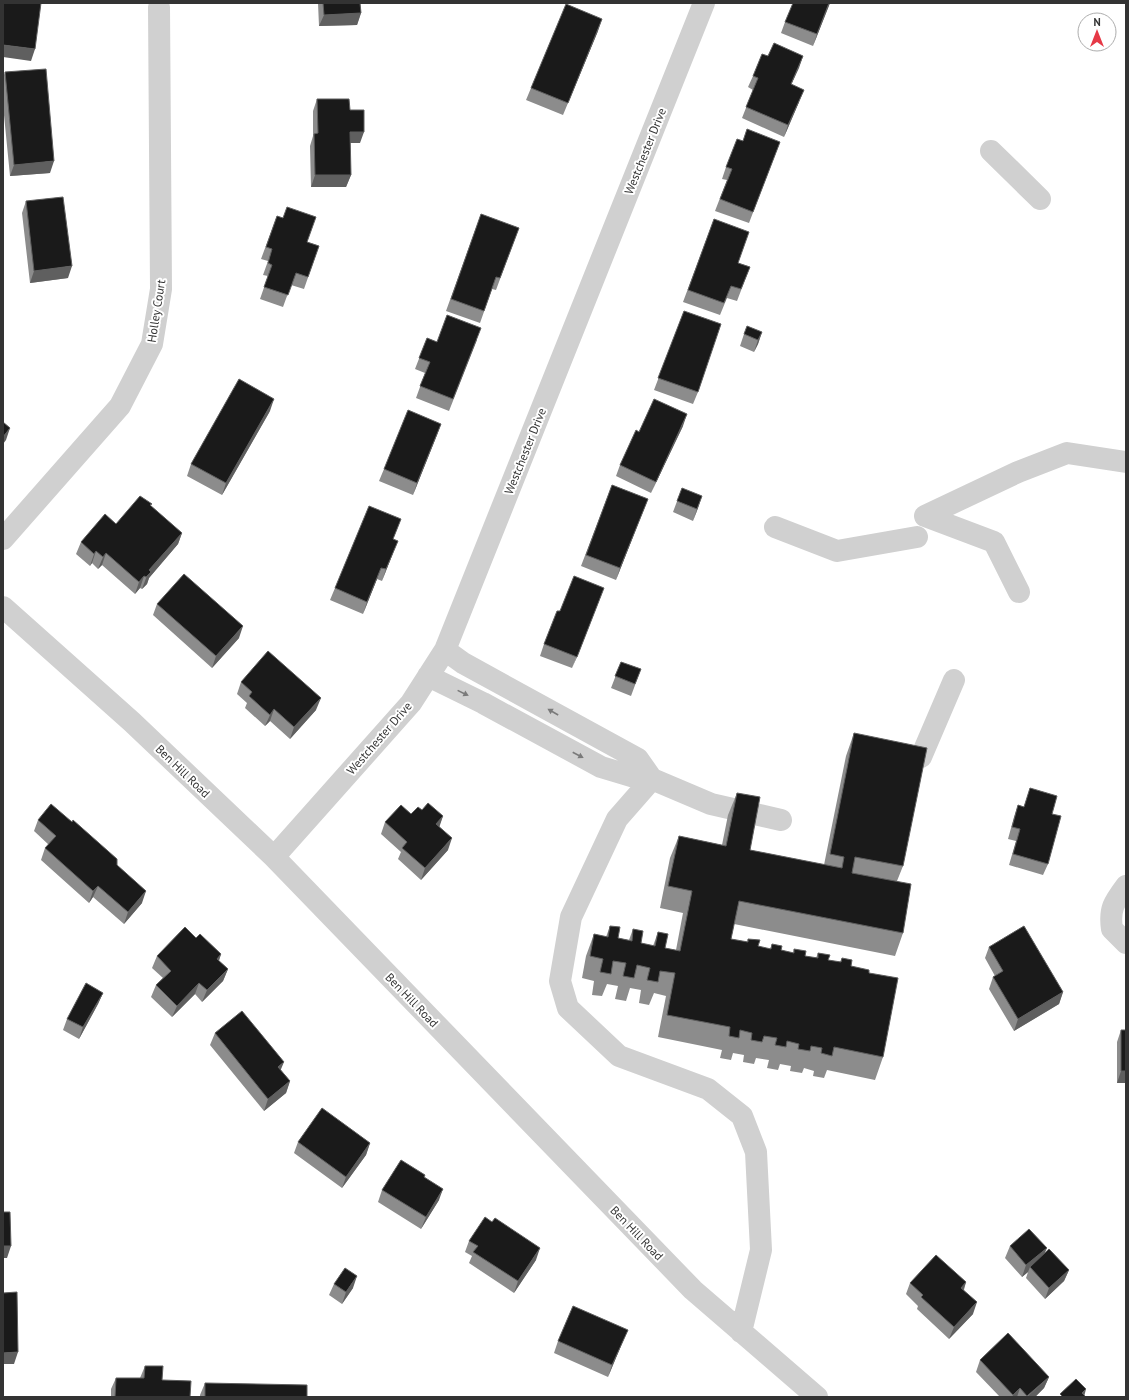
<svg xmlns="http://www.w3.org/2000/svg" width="1129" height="1400" font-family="'PT Sans',sans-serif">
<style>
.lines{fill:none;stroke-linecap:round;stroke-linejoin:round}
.minor{stroke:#d0d0d0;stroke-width:22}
.wall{fill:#8c8c8c}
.shaded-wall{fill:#5f5f5f}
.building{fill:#1a1a1a;stroke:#5f5f5f}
.oneway{fill:#7a7a7a}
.labels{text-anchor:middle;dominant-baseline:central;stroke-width:4;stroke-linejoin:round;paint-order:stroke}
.street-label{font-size:12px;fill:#333;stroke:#fff}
</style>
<rect width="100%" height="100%" fill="#fff"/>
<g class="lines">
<!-- minor -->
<path class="minor" d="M991,151L1040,199
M925,516L1018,472L1067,453L1126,462
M925,516L994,542L1019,592
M775,527L837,551L917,537
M3,539L120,406L152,344L161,289L159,7
M3,607L132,722L274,857L693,1290L817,1397
M428,676L483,703L601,767L631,776L652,779L638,759L463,663L445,650
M921,757L954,680
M274,857L411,703L445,650L704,3
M1126,886C1114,902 1109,909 1112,929L1126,943
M741,1332L761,1250L756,1152L742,1116L708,1089L619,1056L568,1008L560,981L571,917L617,819L652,779L711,804L781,820"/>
</g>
<!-- wall -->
<path class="wall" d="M318,3H360L361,13L357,25L319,26Z
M830,3L813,46L781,33L785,22Z
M598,31L563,115L526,100L531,88Z
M803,56L791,85L799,102L784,137L742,118L753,90L748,87L753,76Z
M5,72L50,173L10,176L3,105V78Z
M317,99L350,110L360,143H350L351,175L346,187H311L310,146L313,136V111Z
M743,141L780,142L749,223L715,211L727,180L722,179L726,167Z
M26,201L68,278L30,283L22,213Z
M481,214L519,228L496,290L492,289L480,323L446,311Z
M277,216L307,242L319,246L304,289L291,285L283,307L260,299L268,276L263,275L268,261L261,259Z
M714,219L738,263L750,267L737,301L727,298L720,315L683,302Z
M684,311L698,392L693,404L654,390Z
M762,332L758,344L754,352L740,346L744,334Z
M427,338L437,342L477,340L449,411L416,398L425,373L415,369Z
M270,411L222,495L187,476L191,464Z
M441,424L413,495L379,481L384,469Z
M683,426L651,493L616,476L620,465L639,432Z
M612,485L648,499L616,580L581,566Z
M682,488L698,508L693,521L673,512Z
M151,506L182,533L178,544L149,578L147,584L142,589L140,588L135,594L102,565L98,569L92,563L90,566L76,554L81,542Z
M401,519L393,539V553L382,581L377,579L363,614L330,600L335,588Z
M599,600L572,668L540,656L544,644L560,611Z
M157,604L239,638L212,668L153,615Z
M621,662L641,669L631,696L611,688Z
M241,682L316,710L290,739L270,721L265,726L245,708L247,703L237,694Z
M854,733L903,866L897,881L903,933L895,956L734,924L731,939L747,942L748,939L758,946L770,949L772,944L781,950L793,953L794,949L805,956L816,958L818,953L828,960L840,962L842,958L851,966L869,973L883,1057L875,1080L827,1070L824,1078L813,1076L814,1071L804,1068L802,1073L790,1071L791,1066L780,1064L778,1070L767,1068L769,1060L756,1058L754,1064L743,1062L744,1055L733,1053L731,1060L720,1058L722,1050L658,1037L666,996L654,993L649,1005L639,1003L641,990L630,988L626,1001L615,999L618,986L607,984L602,996L592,995L594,981L582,978L586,956L594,934L606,937L610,926L618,938L629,940L633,929L641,943L653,946L658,932L665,948L676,950L683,913L660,908L670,858L679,836L722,845L728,815L737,793L750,850L824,865L846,756Z
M1030,788L1052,814L1048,864L1043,875L1009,865L1016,841L1008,839L1014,817L1018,805L1024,807Z
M422,810L443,816L439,826L448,850L421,880L398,859L401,852L381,834L385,822L411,814Z
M38,820L117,865L142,903L124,924L93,897L89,903L41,860L45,848L49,845L34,831Z
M196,938L221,954L219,961L228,969L223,981L202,1002L195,994L172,1017L151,997L156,985L163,978L152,968L157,956Z
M989,947L1063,992L1059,1004L1014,1031L989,989L993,977L995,976L985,958Z
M103,993L98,1004L79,1039L63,1030L67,1019Z
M1121,1030L1126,1083H1117V1042Z
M215,1033L281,1070L290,1081L286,1093L264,1111L210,1045Z
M298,1142L370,1143L366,1155L342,1188L294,1153Z
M425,1175L424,1177L439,1200L421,1229L378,1202L382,1190Z
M469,1241L536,1260L514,1293L469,1263L472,1256L465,1252Z
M1010,1246L1045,1253L1069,1270L1064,1281L1045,1299L1026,1278L1028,1272L1022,1277L1005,1258Z
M966,1282L964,1290L973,1314L949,1339L917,1309L918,1306L906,1294L910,1283Z
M334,1284L353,1288L342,1304L329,1295Z
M628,1330L623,1341L608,1377L554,1353L558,1341Z
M980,1360L1049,1377L1044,1388L1035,1397H1000L976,1372Z
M145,1366L162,1380L190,1397H111V1389L116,1378H140Z
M205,1383L307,1397H200V1395Z"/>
<!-- shaded-wall -->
<path class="shaded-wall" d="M829,3H830L813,46L817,34Z
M361,13L357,25L319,26L324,15Z
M602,19L598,31L563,115L568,103Z
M3,45L35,49L31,61L3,57Z
M803,56L799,68L786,96L791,84Z
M804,90L799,102L784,137L788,125Z
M350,132H364L360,143H346Z
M54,161L50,173L10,176L14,165Z
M315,175H351L346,187H311Z
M72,266L68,278L30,283L34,271Z
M762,332L758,344L754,352L758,340Z
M274,399L270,411L222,495L226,483Z
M687,414L683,426L651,493L656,482Z
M441,424L437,435L413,495L417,483Z
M10,428L6,440L3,444V437Z
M702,496L698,508L693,521L697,509Z
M648,499L643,511L616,580L620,568Z
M182,533L178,544L149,578L147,584L142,589L149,570Z
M398,541L393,553L382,581L386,569Z
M96,551L92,563L90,566L94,554Z
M106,553L102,565L98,569L103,557Z
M381,568L377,579L363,614L367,602Z
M144,576L140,588L135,594L139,582Z
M604,588L599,600L572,668L577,657Z
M243,626L239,638L212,668L216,656Z
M321,698L316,710L290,739L294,727Z
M274,709L270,721L265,726L270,715Z
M443,816L439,828L436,824Z
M452,838L448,850L421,880L425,868Z
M98,886L93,897L89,903L93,891Z
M146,891L142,903L124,924L128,912Z
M221,954L217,966V959Z
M228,969L223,981L202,1002L207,990Z
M199,983L195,994L172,1017L177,1006Z
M1063,992L1059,1004L1014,1031L1018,1019Z
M103,993L98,1004L79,1039L83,1027Z
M284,1062L279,1074L278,1067Z
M1121,1071H1126V1083H1117Z
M290,1081L286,1093L264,1111L268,1099Z
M370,1143L366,1155L342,1188L346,1177Z
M443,1189L439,1200L421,1229L426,1217Z
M3,1246H11L7,1258H3Z
M540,1248L536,1260L514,1293L518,1281Z
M1047,1248L1042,1259L1030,1267L1028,1272L1022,1277L1026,1265Z
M1069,1270L1064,1281L1045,1299L1049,1288Z
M357,1276L353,1288L342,1304L346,1292Z
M966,1282L962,1294L961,1288Z
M977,1302L973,1314L949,1339L954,1327Z
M628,1330L623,1341L608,1377L612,1365Z
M18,1352L14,1364H3V1353Z
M1049,1377L1044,1388L1035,1397H1027Z
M1020,1388L1017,1397H1012L1013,1395Z
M1086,1389L1084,1397L1082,1393Z"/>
<!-- building -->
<path class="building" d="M3,3H41L35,49L3,45Z
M323,3H360L361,13L324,15Z
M793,3H829L817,34L785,22Z
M566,4L602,19L568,103L531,88Z
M774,43L803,56L791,84L804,90L788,125L746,107L758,78L753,76L762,54L768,56Z
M46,69L54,161L14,165L5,72Z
M317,99H349L350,110H364V132H350L351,175H315L314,134L318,133Z
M747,129L780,142L753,212L720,199L732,169L726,167L737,139L743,141Z
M63,197L72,266L34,271L26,201Z
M287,207L316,217L307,242L319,246L308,277L296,273L288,295L264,287L272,265L268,263L272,249L266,247L277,216L283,218Z
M481,214L519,228L500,278L496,277L484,311L451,299Z
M714,219L749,232L738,263L750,267L741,289L731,286L724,303L688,290Z
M684,311L721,324L698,392L658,378Z
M447,315L481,328L453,399L420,386L430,362L419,358L427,338L437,342Z
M747,326L762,332L758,340L744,334Z
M239,379L274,399L226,483L191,464Z
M654,399L687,414L656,482L620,465L636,430L639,432Z
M408,410L441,424L417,483L384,469Z
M3,422L10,428L3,437Z
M612,485L648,499L620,568L586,555Z
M682,488L702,496L697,509L677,501Z
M140,496L152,504L150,505L182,533L149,570L151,572L146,577L144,576L139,582L106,553L103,557L96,551L94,554L81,542L105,514L116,524Z
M369,506L401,519L393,539L398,541L386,569L381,568L367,602L335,588Z
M184,574L243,626L216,656L157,604Z
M574,576L604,588L577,657L544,644L557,611H560Z
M268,651L321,698L294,727L274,709L270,715L249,696L252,692L241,682Z
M621,662L641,669L635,684L615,676Z
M854,733L927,748L903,866L855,857L852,873L911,884L903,933L739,901L731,939L748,942V939L760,940L758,946L771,949L772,944L782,946L781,950L794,953V949L806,951L805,956L818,958V953L830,955L828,960L841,962L842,958L852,960L851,966L869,970V973L898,978L883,1057L834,1047L832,1056L821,1053L822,1048L811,1046L810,1051L798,1049L799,1044L787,1041L786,1047L775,1045L777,1038L764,1036L762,1042L751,1040L752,1033L740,1030L739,1038L729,1036L730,1027L667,1015L675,973L660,971L658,982L647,980L650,968L637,965L634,978L623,976L626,963L613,961L611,974L600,972L603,959L590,956L594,934L608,937L610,926L620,927L618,938L632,941L633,929L643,931L641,943L655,946L658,932L668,934L665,948L680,951L692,891L668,886L679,836L726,846L737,793L760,797L750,850L842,868L844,857L830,854Z
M1030,788L1057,796L1052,814L1061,816L1048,864L1013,854L1020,829L1012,827L1018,805L1024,807Z
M428,803L443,816L436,824L452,838L425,868L402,848L407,842L385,822L401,805L411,814L418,807L422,810Z
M51,804L72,822L73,820L117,859V865L146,891L128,912L98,886L93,891L45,848L56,836L38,820Z
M1024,926L1063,992L1018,1019L993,977L1003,971L989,947Z
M185,927L196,938L200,934L221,954L217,959L228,969L207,990L199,983L177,1006L156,985L171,971L157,956Z
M86,983L103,993L83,1027L67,1019Z
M242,1011L284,1062L278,1067L290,1081L268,1099L215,1033Z
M1121,1030H1126V1071H1121Z
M322,1108L370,1143L346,1177L298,1142Z
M401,1160L425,1175L424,1177L443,1189L426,1217L382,1190Z
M3,1212H10L11,1246H3Z
M485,1217L492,1222L495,1218L540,1248L518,1281L473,1252L478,1246L469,1241Z
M1029,1229L1047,1248L1026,1265L1010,1246Z
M1049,1249L1069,1270L1049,1288L1030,1267Z
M936,1255L966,1282L961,1288L977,1302L954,1327L921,1297L923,1295L910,1283Z
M345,1268L357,1276L346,1292L334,1284Z
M3,1292V1293L17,1292L18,1352L3,1353Z
M573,1306L628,1330L612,1365L558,1341Z
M1008,1333L1049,1377L1027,1396L1020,1388L1013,1395L980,1360Z
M145,1366H163L162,1380L191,1381L190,1397H115L116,1378H144Z
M1076,1379L1086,1389L1082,1393L1086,1397H1063L1060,1394Z
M205,1383L307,1385V1397H205Z"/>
<!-- one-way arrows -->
<defs><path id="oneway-solid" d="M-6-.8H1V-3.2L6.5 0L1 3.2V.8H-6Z"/></defs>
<g class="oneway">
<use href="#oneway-solid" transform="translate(463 693) rotate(26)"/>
<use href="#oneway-solid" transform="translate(553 712) rotate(-150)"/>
<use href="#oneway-solid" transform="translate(578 755) rotate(28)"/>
</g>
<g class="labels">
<!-- street labels -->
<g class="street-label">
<text transform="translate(645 151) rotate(-68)">Westchester Drive</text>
<text transform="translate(156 311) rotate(-81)">Holley Court</text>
<text transform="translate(525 451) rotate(-68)">Westchester Drive</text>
<text transform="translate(379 738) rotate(-49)">Westchester Drive</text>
<text transform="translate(183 771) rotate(44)">Ben Hill Road</text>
<text transform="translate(412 1000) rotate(46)">Ben Hill Road</text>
<text transform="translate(637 1233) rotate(46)">Ben Hill Road</text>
</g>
</g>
<!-- border -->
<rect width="1129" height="1400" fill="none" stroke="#333333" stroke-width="8"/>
<!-- north arrow -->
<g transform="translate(1097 32)"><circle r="19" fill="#ffffff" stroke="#adadad"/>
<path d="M0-3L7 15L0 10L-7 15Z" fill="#e63946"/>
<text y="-6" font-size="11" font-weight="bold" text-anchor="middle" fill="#333333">N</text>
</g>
</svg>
